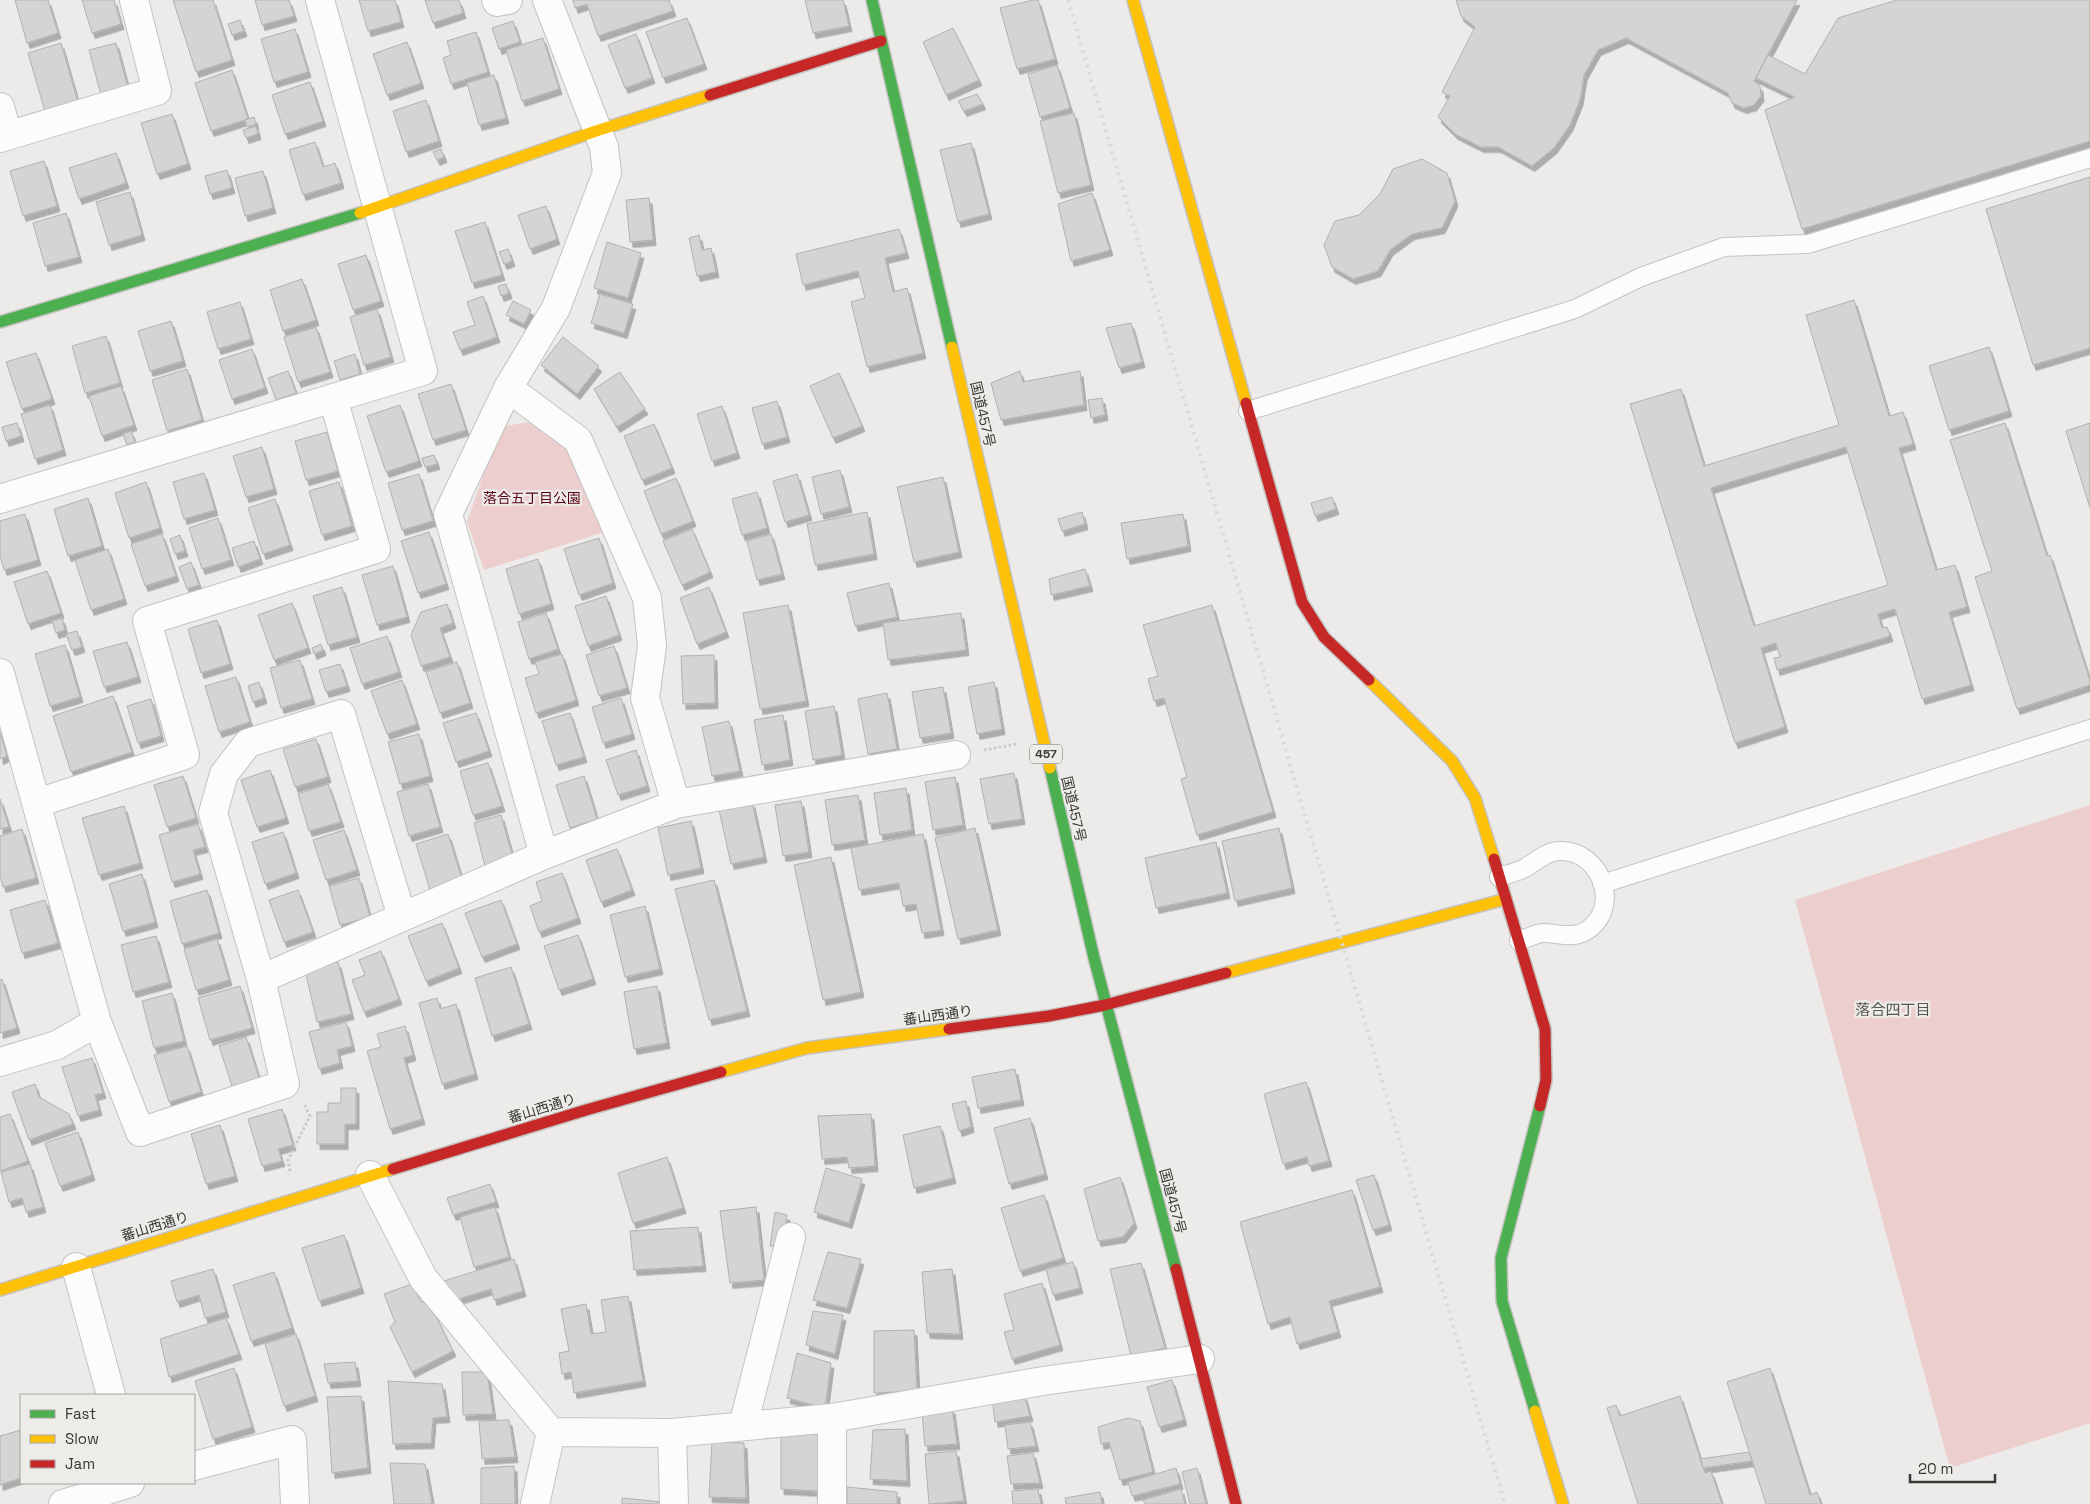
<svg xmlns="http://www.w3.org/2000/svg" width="2090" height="1504" font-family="'Space Grotesk','Noto Sans JP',sans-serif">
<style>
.green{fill:#eccece}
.building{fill:#d6d4d3;stroke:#b2b1af;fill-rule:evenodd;filter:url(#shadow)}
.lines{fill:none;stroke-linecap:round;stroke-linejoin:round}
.lane-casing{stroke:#c4c3c1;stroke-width:20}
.street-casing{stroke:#c4c3c1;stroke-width:30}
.fast-casing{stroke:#c4c3c1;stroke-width:14}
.slow-casing{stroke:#c4c3c1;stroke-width:14}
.jam-casing{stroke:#c4c3c1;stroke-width:14}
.path{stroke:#c9c9c9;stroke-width:3;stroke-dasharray:2.5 2.5;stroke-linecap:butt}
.lane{stroke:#fcfcfc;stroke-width:18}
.street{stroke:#fcfcfc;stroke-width:28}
.fast{stroke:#4caf50;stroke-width:11}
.slow{stroke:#ffc107;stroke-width:11}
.jam{stroke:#c62828;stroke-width:11}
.rail{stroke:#d9d9d9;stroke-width:4;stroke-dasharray:2.5 5;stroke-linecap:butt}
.labels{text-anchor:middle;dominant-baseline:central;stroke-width:4.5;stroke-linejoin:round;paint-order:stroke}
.shield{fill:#eeece8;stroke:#6f6e6b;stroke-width:1}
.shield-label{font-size:12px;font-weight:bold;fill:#393836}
.street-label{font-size:14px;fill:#393836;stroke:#eeece8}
.park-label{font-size:14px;fill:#570013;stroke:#eeece8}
.neighbourhood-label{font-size:15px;fill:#585653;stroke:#eeece8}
</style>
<defs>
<filter id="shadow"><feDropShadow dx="3" dy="5.5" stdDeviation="0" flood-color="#0004"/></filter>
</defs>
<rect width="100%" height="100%" fill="#edebe9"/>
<!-- green -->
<path class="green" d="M529,422L570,448L604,532L484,570L467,522L500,427Z
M2090,805V1423L1950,1468L1795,900Z"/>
<!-- building -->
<path class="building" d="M15,0H48L58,33L27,43Z
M82,0H114L121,24L92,33Z
M173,0H213L232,60L196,72Z
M255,0H289L294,16L262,25Z
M359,0H395L401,22L368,31Z
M425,0H459L463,13L433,23Z
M573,0H669L673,11L598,36L587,4L575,8Z
M805,0H843L849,26L813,33Z
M1033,0H1038L1055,59L1017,69L1000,8Z
M1456,0H1797L1754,81L1760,86L1761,96L1754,105L1744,108L1732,103L1728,93L1626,38L1598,50L1584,75L1580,100L1570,125L1554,148L1532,166L1498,147H1481L1455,134L1438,117L1450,96L1442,92L1475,27L1461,16Z
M1897,0H2090V141L1802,229L1765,110L1795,97L1756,78L1768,55L1805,74L1838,18Z
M687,18L704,64L663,78L646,32Z
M240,20L244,31L232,35L228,24Z
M513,21L520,42L499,49L492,28Z
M953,28L979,80L946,95L923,42Z
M295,29L308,72L274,82L261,39Z
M476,32L488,72L451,84L443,58L451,55L447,41Z
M636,34L652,78L625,88L608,45Z
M543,38L559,89L522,101L506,50Z
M407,42L421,83L387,95L373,54Z
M61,43L79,106L46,115L28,53Z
M116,43L128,88L101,95L89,50Z
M1057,65L1070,108L1040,117L1028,74Z
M232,70L248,119L211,131L195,83Z
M494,75L506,118L479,125L467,83Z
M310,82L323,121L285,134L272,95Z
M977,94L983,104L964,111L958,101Z
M426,100L439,141L406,152L393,111Z
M1074,113L1091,185L1058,193L1040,121Z
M172,114L188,164L157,174L141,123Z
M254,117L256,124L247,127L245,120Z
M256,126L258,134L246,138L243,130Z
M315,142L323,167L335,163L341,183L303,195L289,150Z
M971,143L989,214L958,222L940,150Z
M441,149L444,157L437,160L433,152Z
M116,153L126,183L79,199L69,168Z
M1422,159L1447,173L1455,201L1442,228L1412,234L1390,250L1378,271L1353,279L1332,267L1324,245L1335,221L1359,215L1380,194L1393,169Z
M44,161L57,206L23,216L10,171Z
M227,170L232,188L210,194L205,176Z
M263,171L273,208L245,216L235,178Z
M2090,177V348L2033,365L1986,209Z
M130,192L142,235L109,245L96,202Z
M1092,193L1110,250L1071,261L1058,204Z
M649,198L653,240L630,242L626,200Z
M546,206L557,239L530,249L518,215Z
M66,213L79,257L45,266L33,223Z
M485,222L502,275L472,283L455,231Z
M899,229L906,253L885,258L893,292L907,288L923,353L867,367L851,302L865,298L858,271L803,285L796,254Z
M699,235L702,250L711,248L716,272L697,276L689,238Z
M607,242L641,253L628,298L594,288Z
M508,249L512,261L504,264L499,252Z
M366,255L381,301L353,310L338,264Z
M302,279L316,320L283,331L270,290Z
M506,284L509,293L501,296L498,286Z
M600,294L633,304L624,333L591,323Z
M483,296L497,337L460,350L453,332L475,325L467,302Z
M1854,300L1889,416L1903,412L1913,444L1899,448L1936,570L1955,565L1967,607L1949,612L1971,685L1922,699L1895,609L1878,614L1882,628L1887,627L1890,636L1777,670L1774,658L1780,657L1776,643L1761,648L1785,727L1735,743L1630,404L1681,389L1704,466L1839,425L1806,315ZM1846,447L1888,585L1754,626L1711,488Z
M513,301L531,310L524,324L506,315Z
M240,302L251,339L218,349L207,312Z
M377,309L391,357L364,365L350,317Z
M171,321L183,361L150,371L138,331Z
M1131,323L1142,362L1119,368L1106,328Z
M316,327L330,372L298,382L284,337Z
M106,336L120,383L85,393L72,346Z
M563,337L599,366L577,394L541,365Z
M1989,347L2009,411L1949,430L1929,366Z
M252,349L265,388L232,399L219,360Z
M36,353L52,399L22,409L6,362Z
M355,354L360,374L340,380L334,361Z
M187,369L202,420L167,431L152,380Z
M288,371L296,393L276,400L268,378Z
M1020,371L1023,382L1080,371L1084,405L1001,420L991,383Z
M620,372L645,409L617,427L594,389Z
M839,373L862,426L833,438L810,386Z
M451,384L466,430L433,440L418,394Z
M121,386L134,425L102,436L89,396Z
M1102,398L1105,415L1091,418L1088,400Z
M777,401L787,437L762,444L752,408Z
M50,405L63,450L35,459L21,414Z
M400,405L419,461L386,472L367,416Z
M722,406L737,453L712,461L697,414Z
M17,423L21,436L6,441L2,427Z
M2005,423L2047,556L2050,555L2090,681V685L2017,709L1975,577L1992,571L1950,440Z
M2090,423V508L2066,431Z
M654,424L672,468L642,480L624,436Z
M131,431L135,442L127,445L123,434Z
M327,432L338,471L306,480L295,441Z
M262,447L274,489L246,497L233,456Z
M434,455L437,464L425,467L422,458Z
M840,470L849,507L821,514L812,477Z
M204,473L215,510L184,519L173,482Z
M419,474L433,521L402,530L388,483Z
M797,474L809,515L785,522L773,481Z
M943,477L959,552L914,562L897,487Z
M676,478L693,521L661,534L644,491Z
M146,482L160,528L129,538L115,493Z
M339,482L352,526L322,535L309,491Z
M757,492L767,528L742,535L732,499Z
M1332,497L1336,509L1315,516L1311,503Z
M88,498L102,546L68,556L54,509Z
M275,499L290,545L263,554L248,508Z
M867,512L874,554L815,565L807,524Z
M1082,512L1085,524L1062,531L1058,519Z
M25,514L38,560L4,570L0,556V521Z
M1183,514L1188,546L1127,559L1121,523Z
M218,518L231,560L202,569L189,528Z
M692,529L710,572L682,585L663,541Z
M429,532L446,584L418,593L401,541Z
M162,534L176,576L145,586L131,544Z
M771,534L782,574L757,580L747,541Z
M180,535L185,551L175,554L170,539Z
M599,538L613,583L579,595L564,549Z
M254,541L260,559L238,567L232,548Z
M108,549L124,599L91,610L75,560Z
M538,559L551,604L519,614L506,569Z
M191,562L199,585L187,589L179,567Z
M393,566L407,617L377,625L362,575Z
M1085,569L1090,586L1051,595L1049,579Z
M47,571L61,613L28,624L14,582Z
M889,583L897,617L855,626L847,593Z
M342,587L357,637L328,645L313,596Z
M709,587L726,632L697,644L680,598Z
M606,596L619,635L588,646L575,606Z
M292,603L308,648L274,660L258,615Z
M447,604L453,623L440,628L450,657L421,666L411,635L421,612Z
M788,605L806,701L760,709L743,613Z
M1212,605L1273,812L1197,835L1181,779L1187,777L1164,698L1154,701L1148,679L1158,676L1143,625Z
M546,613L558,649L529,659L518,622Z
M961,613L966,650L888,660L883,623Z
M62,618L65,630L56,633L52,621Z
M217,620L230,664L201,673L188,629Z
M77,631L82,647L72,650L66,634Z
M387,636L399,672L362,684L350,648Z
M127,642L138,677L104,687L93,651Z
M321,644L323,650L314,654L312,648Z
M65,645L80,697L50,706L35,654Z
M614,646L627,688L599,696L586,655Z
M562,654L576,700L536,713L525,678L539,674L535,662Z
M714,655L715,703L683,704L681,656Z
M300,660L312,699L281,708L270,668Z
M457,662L470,703L440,713L426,672Z
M340,664L347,686L326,692L319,670Z
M236,677L250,722L219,732L205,686Z
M402,680L417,724L387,734L371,691Z
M259,682L264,698L253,702L248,686Z
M994,682L1002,729L977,734L968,687Z
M943,687L951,733L920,738L912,692Z
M887,693L897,749L868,754L858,699Z
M113,696L132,752L71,772L53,716Z
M621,698L632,734L603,743L592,707Z
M151,699L161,736L138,743L127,706Z
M834,706L842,755L813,760L805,711Z
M476,713L489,751L456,762L443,723Z
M570,713L584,757L556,765L542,721Z
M783,715L790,760L762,765L754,720Z
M729,721L740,771L712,776L702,727Z
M0,732L7,756L0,759Z
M419,734L430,776L400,784L388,742Z
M316,739L328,777L295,787L283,749Z
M636,750L647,786L618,795L606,760Z
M488,763L502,806L473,815L460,771Z
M270,770L286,818L257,827L241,780Z
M1014,773L1022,819L989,824L980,779Z
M183,776L196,818L167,827L154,785Z
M584,776L597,819L570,828L556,785Z
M955,777L963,825L933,830L925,782Z
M328,784L341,822L309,831L298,794Z
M428,784L440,827L409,836L397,792Z
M906,788L912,830L880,835L874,793Z
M858,795L865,840L832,845L825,800Z
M0,799L9,827L0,829Z
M801,801L809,852L783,856L775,805Z
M752,802L764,857L731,864L719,810Z
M124,806L140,863L99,875L82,818Z
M501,815L513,858L485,866L474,823Z
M691,821L701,868L668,875L658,828Z
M198,824L205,847L193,850L200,874L172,882L159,835Z
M975,828L998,930L958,939L935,838Z
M1279,828L1292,888L1235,901L1222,841Z
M22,829L36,878L3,887L0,876V836Z
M344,830L357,870L326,880L313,840Z
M283,832L296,873L265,884L252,842Z
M448,834L462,879L430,890L416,844Z
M923,834L941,930L922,933L916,904L903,906L899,883L859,890L851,848Z
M1216,842L1227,893L1156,908L1145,858Z
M617,849L632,890L601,902L586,860Z
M831,857L861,992L823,1000L794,865Z
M562,873L578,918L539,932L530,906L542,901L536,882Z
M142,874L155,922L123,931L109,884Z
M359,878L370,917L340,925L329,886Z
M714,880L747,1011L709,1020L675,889Z
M207,890L219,933L182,944L170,901Z
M298,890L313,932L284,942L269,900Z
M45,900L58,943L22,953L10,910Z
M501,900L517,944L482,957L465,913Z
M645,906L660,969L625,977L610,915Z
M442,923L459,968L426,981L408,936Z
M578,935L593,979L559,990L544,946Z
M156,936L169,982L133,992L121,945Z
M217,939L229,980L196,990L184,949Z
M381,951L399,999L364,1012L352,980L365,975L359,960Z
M338,962L351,1014L317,1022L305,970Z
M511,967L529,1024L492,1036L475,978Z
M2,979L17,1028L0,1033V980Z
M240,986L252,1028L210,1040L198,998Z
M657,986L667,1043L634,1049L624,992Z
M172,993L184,1041L154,1048L142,1001Z
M437,998L440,1009L456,1004L475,1074L442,1084L419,1003Z
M346,1022L352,1046L337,1050L340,1063L319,1069L309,1032Z
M405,1026L413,1055L404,1058L422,1119L390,1129L367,1051L381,1047L377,1034Z
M246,1037L259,1078L232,1086L219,1046Z
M187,1046L201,1092L169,1102L154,1055Z
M92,1058L103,1093L95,1095L99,1110L78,1116L62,1067Z
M1015,1069L1021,1100L978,1108L972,1077Z
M1306,1082L1329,1161L1309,1166L1307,1157L1283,1164L1264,1094Z
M35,1084L39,1097L69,1114L73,1124L29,1140L12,1092Z
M341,1088H356V1124H345V1144H317V1112H328V1103H341Z
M966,1101L971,1127L959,1131L952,1104Z
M282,1109L293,1145L278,1149L282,1161L262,1166L248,1119Z
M10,1114L28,1161L0,1171V1117Z
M871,1114L875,1166L849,1168L847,1157L822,1159L818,1116Z
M1030,1118L1045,1174L1009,1184L994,1128Z
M220,1125L235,1176L206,1184L191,1134Z
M940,1126L953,1178L914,1188L903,1135Z
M78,1132L92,1175L60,1186L45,1143Z
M667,1157L683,1208L633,1223L618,1173Z
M30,1164L43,1207L26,1212L22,1198L9,1202L1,1172Z
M826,1168L862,1179L849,1223L814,1212Z
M1374,1175L1389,1225L1373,1230L1356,1180Z
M1120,1177L1134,1223L1123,1237L1098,1241L1084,1189Z
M490,1184L496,1202L453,1215L447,1198Z
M1352,1190L1380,1287L1329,1301L1338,1332L1297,1344L1290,1317L1268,1324L1240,1222Z
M1044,1195L1063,1258L1020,1271L1001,1208Z
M495,1207L509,1257L474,1267L460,1217Z
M756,1207L764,1280L730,1283L720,1211Z
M775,1212L787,1215L782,1247L770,1246Z
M698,1227L703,1266L634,1270L630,1231Z
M344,1235L361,1288L319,1301L302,1248Z
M828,1252L861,1259L847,1308L813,1300Z
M514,1259L523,1291L494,1300L491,1289L458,1299L444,1281Z
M1073,1262L1080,1288L1053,1295L1046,1269Z
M1141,1263L1165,1348L1131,1356L1110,1269Z
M213,1269L226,1312L205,1318L199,1295L177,1302L171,1281Z
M952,1269L960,1334L927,1333L922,1272Z
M274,1272L292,1328L251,1341L233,1285Z
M1042,1283L1060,1345L1012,1359L1004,1332L1014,1330L1004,1294Z
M412,1284L421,1302H429L453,1351L412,1372L390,1327L395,1322L384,1294Z
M628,1296L643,1381L574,1393L571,1372L562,1374L559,1353L569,1351L561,1309L586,1304L591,1334L606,1332L601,1300Z
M813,1311L843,1315L835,1354L806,1345Z
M226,1318L239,1354L169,1377L160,1339Z
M914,1330L917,1391L874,1393V1331Z
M296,1334L315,1396L284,1406L265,1344Z
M797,1353L831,1363L825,1408L787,1398Z
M355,1362L358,1381L328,1383L324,1364Z
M234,1368L252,1427L213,1439L195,1381Z
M1770,1368L1810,1495L1817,1492L1821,1504H1766L1727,1382Z
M462,1372H487L493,1414L463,1415Z
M1172,1380L1184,1420L1159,1427L1147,1387Z
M388,1381L442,1384L447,1417L433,1418L431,1443L393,1444Z
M1024,1395L1030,1416L995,1422L992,1397Z
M361,1396L368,1468L332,1473L327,1397Z
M1680,1396L1705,1473L1711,1471L1722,1504H1638L1607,1408L1616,1405L1620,1416Z
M952,1408L957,1444L925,1446L922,1413Z
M1128,1418L1140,1421L1153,1472L1120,1480L1109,1442L1101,1444L1098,1427Z
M509,1420L515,1457L482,1459L479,1421Z
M1030,1422L1036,1446L1008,1449L1005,1425Z
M818,1428L819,1491L781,1489V1429Z
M905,1429L907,1481L870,1479L873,1430Z
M21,1430V1478L0,1485V1436Z
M712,1442L744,1443L746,1498L709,1497Z
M956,1451L964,1501L929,1504L925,1454Z
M1749,1452L1752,1461L1703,1468L1700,1459Z
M1033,1453L1040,1483L1011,1484L1007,1456Z
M390,1463L425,1464L432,1504H394Z
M514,1466L515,1504H481V1468Z
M1176,1468L1180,1484L1132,1496L1128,1482Z
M1197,1468L1206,1504H1190L1182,1472Z
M847,1487L897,1492V1504H847Z
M1038,1489L1041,1504H1013L1012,1491Z
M1181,1489L1185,1504H1145L1143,1500Z
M1100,1492L1102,1504H1066L1065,1498Z
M622,1498L662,1502V1504H622Z"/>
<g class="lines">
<defs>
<path id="lane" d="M1248,411L1575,309L1641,277L1724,247L1808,244L2090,158
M1499,877C1508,874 1517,872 1525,868C1535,862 1547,851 1559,851C1603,849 1624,913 1582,933C1570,938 1556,933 1544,933C1536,933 1527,938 1519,941
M1602,884L2090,729"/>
<path id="street" d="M496,0L497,2L508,0
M0,107L8,136
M0,138L157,91L134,0
M508,388L578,440L647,598L652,646L645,698L676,804
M0,499L423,371L320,0
M0,673L97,1022L57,1045L0,1062
M37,803L185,755L147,621L376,549L333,398
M544,855L448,514L508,388L556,308L607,173L604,147L547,0
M261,979L213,813L224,774L248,743L341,714L402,917
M97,1022L140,1132L285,1084L261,979L544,855L676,804L956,755
M370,1175L423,1278L551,1432L672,1433L832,1418L1043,1381L1200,1359
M76,1267L111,1395
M832,1418V1504
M743,1426L791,1237
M672,1433L674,1504
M194,1466L292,1440L295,1504
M63,1504L130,1483
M535,1504L551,1432"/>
<path id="fast" d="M872,0L952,347
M0,322L360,213
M1050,768L1094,958L1176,1269
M1535,1411L1502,1301L1501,1258L1540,1106"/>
<path id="slow" d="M1133,0L1246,403
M360,213L596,131L710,95
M952,347L1050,768
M1369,680L1452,761L1475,798L1494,859
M1226,973L1506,899
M721,1072L807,1048L949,1029
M0,1290L393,1169
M1535,1411L1563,1504"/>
<path id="jam" d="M710,95L881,41
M1246,403L1302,602L1324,637L1369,680
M1494,859L1545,1029L1546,1080L1540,1106
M949,1029L1049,1016L1105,1005L1226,973
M393,1169L586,1110L721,1072
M1176,1269L1236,1504"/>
</defs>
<!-- lane casing -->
<use href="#lane" class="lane-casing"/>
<!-- street casing -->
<use href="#street" class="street-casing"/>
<!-- fast casing -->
<use href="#fast" class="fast-casing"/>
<!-- slow casing -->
<use href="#slow" class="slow-casing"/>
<!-- jam casing -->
<use href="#jam" class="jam-casing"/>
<!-- path -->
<path class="path" d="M984,750L1017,744
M290,1171L288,1160L310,1116L304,1104"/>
<!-- lane -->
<use href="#lane" class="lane"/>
<!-- street -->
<use href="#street" class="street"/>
<!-- fast -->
<use href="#fast" class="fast"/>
<!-- slow -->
<use href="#slow" class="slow"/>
<!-- jam -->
<use href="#jam" class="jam"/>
<!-- rail -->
<path class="rail" d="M1068,0L1505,1504"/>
</g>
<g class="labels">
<!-- shield labels -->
<rect class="shield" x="1030" y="744.5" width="32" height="19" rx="4"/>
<g class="shield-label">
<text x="1046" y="754">457</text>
</g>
<!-- street labels -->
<g class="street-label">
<text transform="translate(983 414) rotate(77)">国道457号</text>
<text transform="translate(1074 809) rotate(77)">国道457号</text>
<text transform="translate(938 1015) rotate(-8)">蕃山西通り</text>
<text transform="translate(542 1108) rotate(-17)">蕃山西通り</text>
<text transform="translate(1173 1201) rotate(75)">国道457号</text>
<text transform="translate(155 1226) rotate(-17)">蕃山西通り</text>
</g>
<!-- park labels -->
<g class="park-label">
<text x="532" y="498">落合五丁目公園</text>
</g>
<!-- neighbourhood labels -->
<g class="neighbourhood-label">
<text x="1893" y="1009">落合四丁目</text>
</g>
</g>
<!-- legend -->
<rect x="20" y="1394" width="175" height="90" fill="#eeece8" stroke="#a6a4a1"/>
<rect x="30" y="1410" width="25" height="8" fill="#4caf50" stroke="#a6a4a1"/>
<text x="65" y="1419" font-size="15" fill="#393836">Fast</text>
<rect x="30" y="1435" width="25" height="8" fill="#ffc107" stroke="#a6a4a1"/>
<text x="65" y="1444" font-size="15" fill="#393836">Slow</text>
<rect x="30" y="1460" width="25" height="8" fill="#c62828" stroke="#a6a4a1"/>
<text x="65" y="1469" font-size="15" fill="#393836">Jam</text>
<!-- scale -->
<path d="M1910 1474v8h85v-8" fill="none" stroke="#393836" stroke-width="2.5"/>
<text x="1918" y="1474" font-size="15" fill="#393836" stroke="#eeece8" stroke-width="4" paint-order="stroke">20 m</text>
</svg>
